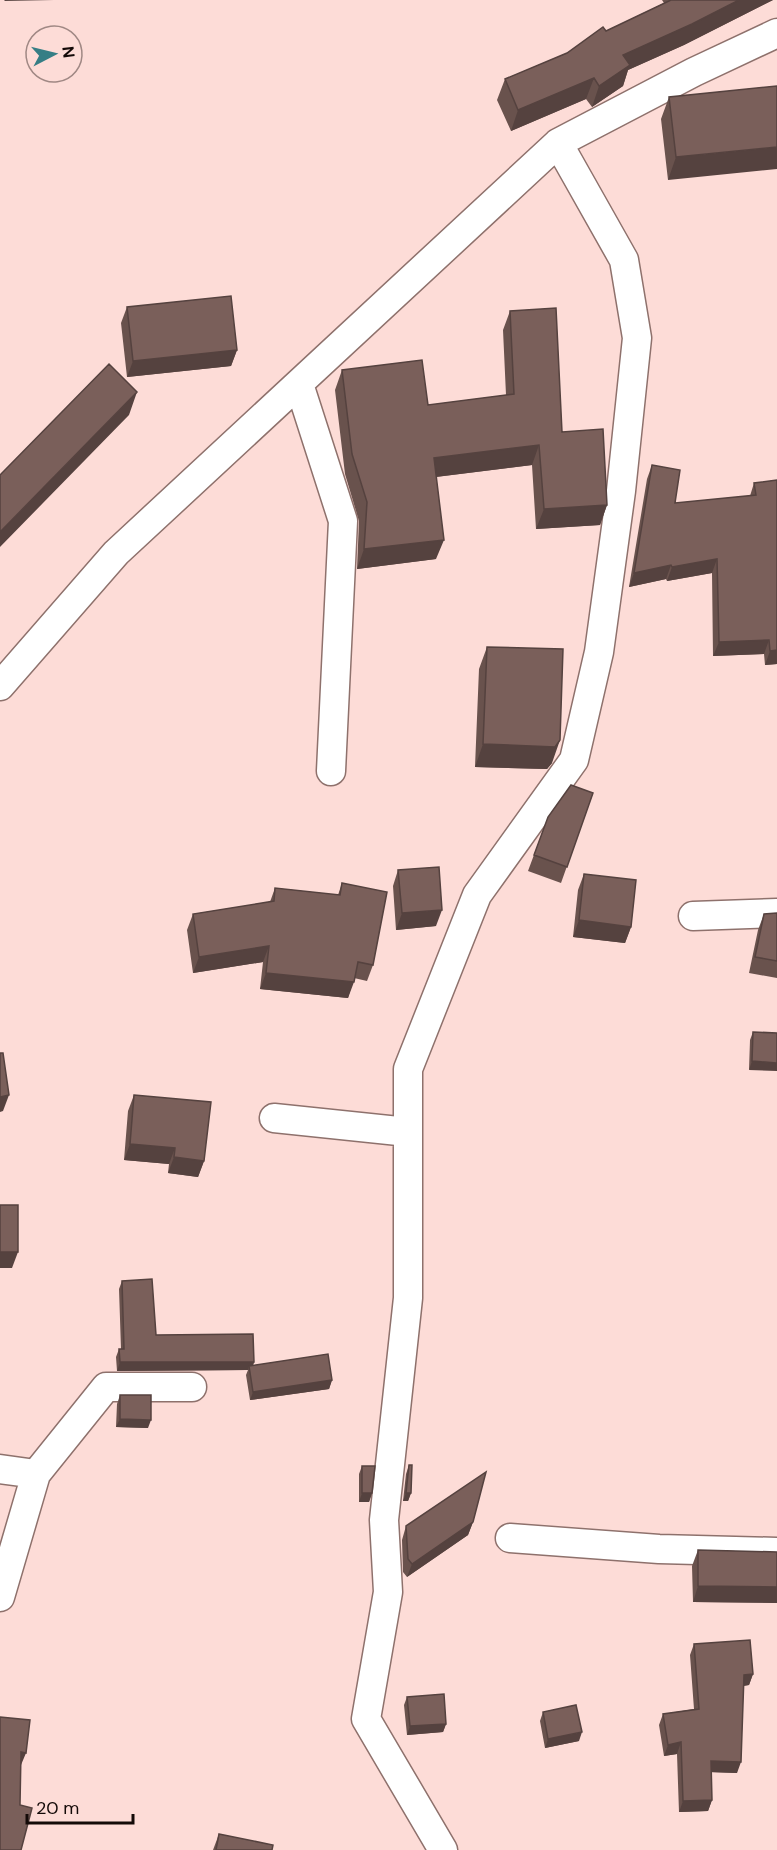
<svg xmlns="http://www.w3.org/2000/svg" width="777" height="1850" font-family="'DM Sans',sans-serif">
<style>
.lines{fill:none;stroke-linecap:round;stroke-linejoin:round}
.street-casing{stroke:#8e716c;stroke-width:31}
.street{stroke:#fff;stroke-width:28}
.wall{fill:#69524d}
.shaded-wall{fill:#55423f}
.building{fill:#7a5f5a;stroke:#55423f;stroke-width:1.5}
</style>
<rect width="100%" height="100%" fill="#fddcd7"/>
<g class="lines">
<defs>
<path id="street" d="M299,384L343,521L331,771
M0,686L116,553L558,143L694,72L777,33
M693,916L777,913
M274,1118L408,1132
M0,1469L36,1474L0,1597
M36,1474L106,1387H192
M510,1538L659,1549L777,1552
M443,1850L366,1719L388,1592L384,1520L408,1298V1069L477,895L574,760L599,652L621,491L637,338L624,260L558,143"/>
</defs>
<!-- street casing -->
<use href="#street" class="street-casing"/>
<!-- street -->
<use href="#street" class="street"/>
</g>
<!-- wall -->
<path class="wall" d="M662,0H773L684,45L628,70L623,86L592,107L586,99L511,131L497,100L505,79L567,53L606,31L664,3Z
M777,86L668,180L661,119L669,97Z
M127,307L237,350L231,366L127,377L121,323Z
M510,311L562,432L607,505L600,525L536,529L532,465L436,477V559L357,569L359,521L345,474L335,390L342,370L428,405L506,395L503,330Z
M652,465L675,503L750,496L754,483L777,480V664L765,665L764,654L713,656L712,573L667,581L666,579L629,587L647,479Z
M487,647L552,763L547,769L475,767L479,669Z
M593,793L561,883L528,871L548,817Z
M398,870L436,926L396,930L393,886Z
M584,874L631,927L625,943L573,937L578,890Z
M342,883L373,965L367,981L354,978L348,998L260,989L263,962L193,973L187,930L193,914L270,902L275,888L338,895Z
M777,913V978L749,973L758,930L764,914Z
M753,1032L777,1033L749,1070L750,1040Z
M134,1095L204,1161L198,1177L168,1173L169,1164L124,1160L128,1111Z
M122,1281L156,1335L254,1362L253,1366L332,1380L329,1389L250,1400L246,1375L248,1370L117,1371L116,1357L119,1349H121L119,1289Z
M120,1395L148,1428L116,1427L117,1404Z
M409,1465L411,1493L408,1501H403L406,1474Z
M362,1466L372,1493L369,1502H359V1474Z
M473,1522L468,1535L407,1577L403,1572L402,1540L406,1526Z
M698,1550L777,1552V1603L693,1602L692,1566Z
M694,1644L753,1674L749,1685L744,1686L737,1773L711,1772L712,1800L708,1811L679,1812L677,1754L664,1756L659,1725L663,1714L694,1709L690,1655Z
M407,1697L446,1724L443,1732L407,1735L404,1705Z
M543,1712L579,1741L545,1748L540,1721Z
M219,1834L272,1850H213Z"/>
<!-- shaded-wall -->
<path class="shaded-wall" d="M5,0H54L4,1Z
M739,0H773L684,45L628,70L623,86L592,107L599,86L623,55Z
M594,78L586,99L511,131L518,110Z
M777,147V169L668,180L676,157Z
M237,350L231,366L127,377L133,361Z
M137,392L129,415L0,547V532Z
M539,445L532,465L427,478L434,458Z
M607,505L600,525L536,529L544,509Z
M444,540L436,559L357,569L364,549Z
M717,559L712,573L667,581L672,567Z
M671,565L666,579L629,587L634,573Z
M769,640L764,654L713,656L719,642Z
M777,650V664L765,665L770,651Z
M560,740L552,763L547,769L475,767L483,744Z
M442,910L436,926L396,930L402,913Z
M579,920L631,927L625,943L573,937Z
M269,946L263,962L193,973L199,957Z
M266,973L354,982L348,998L260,989Z
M752,1061L777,1063V1071L749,1070Z
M9,1095L3,1111L0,1112V1097Z
M130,1144L175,1148L169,1164L124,1160Z
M174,1157L204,1161L198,1177L168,1173Z
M0,1252H18L12,1268H0Z
M120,1362H254L251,1370L249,1366L248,1370L117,1371Z
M332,1380L329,1389L250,1400L253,1392Z
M120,1419L151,1420L148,1428L116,1427Z
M362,1493H372L369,1502H359Z
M406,1493H411L408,1501H403Z
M473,1522L468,1535L407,1577L412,1564Z
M698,1586L777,1587V1603L693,1602Z
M753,1674L749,1685L740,1686L744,1675Z
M446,1724L443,1732L407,1735L410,1726Z
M582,1732L579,1741L545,1748L548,1739Z
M681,1742L677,1754L664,1756L668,1745Z
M21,1752L26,1753L21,1765Z
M711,1761L741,1762L737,1773L707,1772Z
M712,1800L708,1811L679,1812L683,1801Z"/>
<!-- building -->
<path class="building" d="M671,0H739L692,24L623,55L630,65L599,86L594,78L518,110L505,79L567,53L603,27L606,31Z
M777,86V147L676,157L669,97Z
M231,296L237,350L133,361L127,307Z
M556,308L562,432L603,429L607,505L544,509L539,445L434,458L444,540L364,549L367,502L352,454L342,370L422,360L428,405L514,394L510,311Z
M109,364L137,392L0,532V475Z
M652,465L680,470L675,503L756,495L754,483L777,480V650L770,651L769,640L719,642L717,559L672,567L671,565L634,573Z
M487,647L563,649L560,740L555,747L483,744Z
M571,785L593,793L567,867L534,855L548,817Z
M439,867L442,910L402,913L398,870Z
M584,874L636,880L631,927L579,920Z
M342,883L387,892L373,965L358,962L354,982L266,973L269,946L199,957L193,914L274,901L275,888L340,895Z
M777,913V961L755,957L764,914Z
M753,1032L777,1033V1063L752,1061Z
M0,1053H3L9,1095L0,1097Z
M134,1095L211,1102L204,1161L174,1157L175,1148L130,1144Z
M0,1205H18V1252H0Z
M152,1279L156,1335L253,1334L254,1362H120L119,1349H124L122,1281Z
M328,1354L332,1380L253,1392L249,1366Z
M120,1395H151V1420L120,1419Z
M409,1465H412L411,1493H406Z
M362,1466H375L372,1493H362Z
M486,1472L473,1522L412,1564L408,1559L406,1526Z
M698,1550L777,1552V1587L698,1586Z
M750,1640L753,1674L744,1675L741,1762L711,1761L712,1800L683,1801L681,1742L668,1745L663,1714L699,1709L694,1644Z
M444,1694L446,1724L410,1726L407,1697Z
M576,1705L582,1732L548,1739L543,1712Z
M0,1717L30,1720L26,1753L21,1752L20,1805L32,1808L21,1850H0Z
M219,1834L273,1845L272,1850H216Z"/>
<!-- north arrow -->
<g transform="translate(54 54) rotate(83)"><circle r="28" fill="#fddcd7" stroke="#a08884" stroke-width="1.5"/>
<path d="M0-4.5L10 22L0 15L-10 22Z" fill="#367e85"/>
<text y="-9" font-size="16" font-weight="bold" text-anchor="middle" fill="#140a08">N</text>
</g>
<!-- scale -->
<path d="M27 1814v9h106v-9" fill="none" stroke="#140a08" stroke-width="3"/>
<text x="36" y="1814" font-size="18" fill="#140a08" stroke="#fddcd7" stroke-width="4.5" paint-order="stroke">20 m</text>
</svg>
